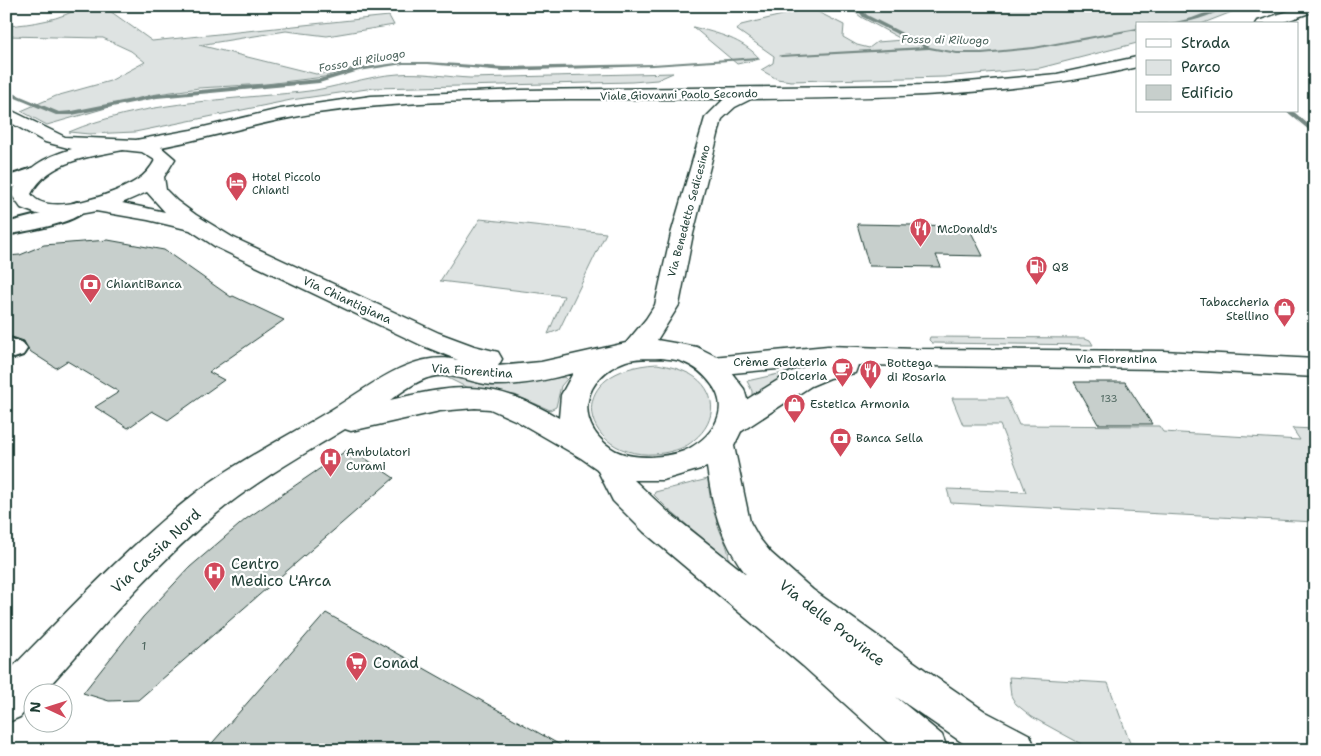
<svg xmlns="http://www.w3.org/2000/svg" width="1321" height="756" font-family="'Shantell Sans',sans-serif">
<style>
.green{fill:#dee3e2;stroke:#7e908b}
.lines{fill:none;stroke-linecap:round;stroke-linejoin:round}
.stream{fill:#758883;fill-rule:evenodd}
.building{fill:#c7cfcc;stroke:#1f3d34}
.minor-casing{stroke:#1f3d34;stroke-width:4}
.secondary-casing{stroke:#1f3d34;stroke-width:3}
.primary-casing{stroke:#1f3d34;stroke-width:3}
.minor{fill:#fff;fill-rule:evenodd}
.secondary{fill:#fff;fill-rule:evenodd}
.primary{fill:#fff;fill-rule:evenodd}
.labels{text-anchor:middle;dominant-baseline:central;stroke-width:4.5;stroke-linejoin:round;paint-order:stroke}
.number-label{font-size:10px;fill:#49625a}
.far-water-label{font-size:11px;font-style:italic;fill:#4a625b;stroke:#fff}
.far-street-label{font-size:11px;fill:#1f3d34;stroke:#fff}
.far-poi-label{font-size:11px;fill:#1f3d34;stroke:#fff;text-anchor:start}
.poi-label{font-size:12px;fill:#1f3d34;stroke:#fff;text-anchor:start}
.street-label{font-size:12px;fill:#1f3d34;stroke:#fff}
.near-number-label{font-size:12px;fill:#49625a}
.near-street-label{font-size:15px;fill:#1f3d34;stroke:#fff}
.near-poi-label{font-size:15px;fill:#1f3d34;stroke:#fff;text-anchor:start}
</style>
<rect width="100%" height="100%" fill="#fff"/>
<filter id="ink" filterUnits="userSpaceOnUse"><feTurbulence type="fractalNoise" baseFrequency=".02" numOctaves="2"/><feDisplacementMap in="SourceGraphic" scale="10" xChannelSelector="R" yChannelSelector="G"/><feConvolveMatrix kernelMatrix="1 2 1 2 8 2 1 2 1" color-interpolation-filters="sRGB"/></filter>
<g filter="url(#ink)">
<!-- green -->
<path class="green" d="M83,6H103L152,41L389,16L394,25L327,36L286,31L199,45L316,74L362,67L324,77L266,84L199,88L151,95L47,125L21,111L56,96L110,81L145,62L131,51L103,38L6,36V26C33,24 60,20 83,6Z
M847,6H1247L1201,24H1137V43L1040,68L944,77L791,81L777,79L761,70L773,63L774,56L737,30L741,25L803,10H814L844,25L843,37L857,45L869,48L877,42L903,40L861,17Z
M693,27C717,33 743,39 760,59L737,64Z
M673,73L657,80L632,82L374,88L291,100L135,132L89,134L69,132C139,102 226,100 301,92C334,89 365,76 398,74C422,72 446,77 470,78Z
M480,219L606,233L559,330L548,334L564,296L440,281Z
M930,337L1085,338L1090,340L1093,345L932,343L929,340Z
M657,364C669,366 680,369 690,374C718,390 718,421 694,440C686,448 674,451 663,453C585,466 554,370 657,364Z
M801,369L752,399V391L747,381Z
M444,376C484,384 523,383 563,377L567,379L561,386L556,407L550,410L515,395L472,390Z
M952,398H1007L1019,425L1159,426L1163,432L1300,440L1292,428L1315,429V522L951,503L947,489L1026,492L1000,425H963Z
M708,479C709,494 712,508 717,522C721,537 729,545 729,560L669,510L654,495L655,492L659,491Z
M1009,677L1108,683L1130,743L1219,750H1092L1032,717L1016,704L1011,696Z"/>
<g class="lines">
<!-- stream -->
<path class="stream" d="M855,6H859L867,15L930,47L957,52H982L1034,47L1137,28V30L1034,49L982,54H957L929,49L781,57L779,56L781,55L923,47L863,17Z
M1223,6H1230C1211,16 1188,24 1167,24L1192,18Z
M1311,32L1315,33V35L1309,34V32Z
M757,57L759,58V59L653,66L503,71L428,64H403L359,71L319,83L157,98L72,115H56L6,94V90L59,112L72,111L157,94L319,79L359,68L403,62H428L503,67L653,64Z
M1286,111H1293L1315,130V135Z"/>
</g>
<!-- building -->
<path class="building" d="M857,224L968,226L983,256L936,255L941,267L869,266Z
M108,240L164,250L231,297L233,296L284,320L209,372L224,380L168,420L152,411L128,428L95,407L119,392L67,361L56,368L28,350L24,341L6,335V256L20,255L44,245Z
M1074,382H1125L1152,424H1098Z
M350,448L394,478L138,700L109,701L83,693L143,617L190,567L246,519Z
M326,613L569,750H206Z"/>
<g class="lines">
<defs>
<path id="minor" d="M36,167L43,169L45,173L43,177L6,190V177Z
M77,202L84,204L87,208C76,224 25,231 6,235V223L49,212Z
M6,337L23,343L27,349L23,355L14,358L6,355Z"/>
<path id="secondary" d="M828,346L916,349L1163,351L1315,359V377L1163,369L858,365L855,373L830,378L811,386L742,431L732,434L722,431L717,423L722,415L791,372L808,366L712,375L702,373L698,366L702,359L712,357Z"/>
<path id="primary" d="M1304,6H1315V11L1278,24H1256L1258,21Z
M1137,57V67C1010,97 881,98 751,99L735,107L722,119L693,234L679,305L657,340L697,347L721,359L744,389L748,403V417L734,446L750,522L759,538L771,553L813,590L938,679L986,712L1030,735L1036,750H973L896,697L942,735L948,750H896L803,666L644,532L613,501L597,469L581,458L517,421L490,409L475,408L440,411L351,431L345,429C301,456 256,481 216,514C151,568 98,632 42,694H32V704L20,717L6,723V674C66,613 125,549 192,496C235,462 285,438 331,410C370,387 410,350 458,360L421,345L216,247L190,230L148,220L96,211L63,217L37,214L21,208L11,194C25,168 44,157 72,149L45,142L6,120V108L65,137L136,140L191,130L280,109L371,96L522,90L934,85L1057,74ZM570,99H724L705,118L671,234L655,305L646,319L626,343L541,362L498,366L502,359L498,352L474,346L439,333L232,237L196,215L177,201L166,190L164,177L175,159L161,147C214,137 264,121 317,113C401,101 486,100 570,99ZM123,150L142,152L155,160C151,168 145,175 137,180C118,193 47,219 31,194C49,160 89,157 123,150ZM147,192L165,212L122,203ZM661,358C668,359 676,359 683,362C696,367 704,374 712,385C732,412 710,439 684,451C674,455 662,456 651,457C637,457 622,456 611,448C572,421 584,376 626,361C637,357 650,359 661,358ZM573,373L561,395L559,418C493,380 462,383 390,400C402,392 417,380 431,377C450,372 473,383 492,385C520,386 547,380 573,373ZM707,467C713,509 720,539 746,574L668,512L634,480H663Z"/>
</defs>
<!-- minor casing -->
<use href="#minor" class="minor-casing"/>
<!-- secondary casing -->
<use href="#secondary" class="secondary-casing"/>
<!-- primary casing -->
<use href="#primary" class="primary-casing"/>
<!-- minor -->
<use href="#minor" class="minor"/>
<!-- secondary -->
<use href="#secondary" class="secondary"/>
<!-- primary -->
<use href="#primary" class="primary"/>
</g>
</g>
<!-- icons -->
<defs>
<symbol id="hotel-pin" viewBox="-11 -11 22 30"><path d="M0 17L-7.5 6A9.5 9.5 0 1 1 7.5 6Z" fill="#d1495b" stroke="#fff"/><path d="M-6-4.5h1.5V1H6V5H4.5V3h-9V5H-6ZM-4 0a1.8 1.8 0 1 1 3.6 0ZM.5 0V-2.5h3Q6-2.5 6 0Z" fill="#fff"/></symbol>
<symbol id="restaurant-pin" viewBox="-11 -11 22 30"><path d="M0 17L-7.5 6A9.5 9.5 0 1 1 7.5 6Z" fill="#d1495b" stroke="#fff"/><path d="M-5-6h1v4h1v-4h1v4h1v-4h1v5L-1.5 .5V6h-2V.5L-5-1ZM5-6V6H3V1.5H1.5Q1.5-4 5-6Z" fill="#fff"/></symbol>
<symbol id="fuel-pin" viewBox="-11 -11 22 30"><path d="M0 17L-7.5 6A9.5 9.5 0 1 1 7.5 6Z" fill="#d1495b" stroke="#fff"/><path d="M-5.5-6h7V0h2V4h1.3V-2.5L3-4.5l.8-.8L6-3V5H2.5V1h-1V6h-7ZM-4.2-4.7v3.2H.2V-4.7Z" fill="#fff"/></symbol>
<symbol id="bank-pin" viewBox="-11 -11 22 30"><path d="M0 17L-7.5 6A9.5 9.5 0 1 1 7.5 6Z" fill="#d1495b" stroke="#fff"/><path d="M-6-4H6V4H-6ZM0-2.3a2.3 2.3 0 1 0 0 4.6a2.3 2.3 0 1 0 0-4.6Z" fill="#fff"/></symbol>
<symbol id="shop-pin" viewBox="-11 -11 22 30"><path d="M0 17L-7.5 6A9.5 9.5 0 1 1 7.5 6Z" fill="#d1495b" stroke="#fff"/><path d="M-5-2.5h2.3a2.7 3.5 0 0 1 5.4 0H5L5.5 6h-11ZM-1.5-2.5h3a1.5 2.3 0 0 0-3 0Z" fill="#fff"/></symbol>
<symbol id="cafe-pin" viewBox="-11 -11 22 30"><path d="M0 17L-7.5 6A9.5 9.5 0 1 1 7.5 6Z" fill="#d1495b" stroke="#fff"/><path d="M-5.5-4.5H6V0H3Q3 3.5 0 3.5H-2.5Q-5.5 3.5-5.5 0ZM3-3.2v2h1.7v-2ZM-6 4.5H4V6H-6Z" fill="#fff"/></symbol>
<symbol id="hospital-pin" viewBox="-11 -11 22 30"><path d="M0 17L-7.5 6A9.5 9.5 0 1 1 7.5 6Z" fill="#d1495b" stroke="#fff"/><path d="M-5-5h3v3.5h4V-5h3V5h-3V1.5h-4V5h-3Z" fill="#fff"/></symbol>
<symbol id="supermarket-pin" viewBox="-11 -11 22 30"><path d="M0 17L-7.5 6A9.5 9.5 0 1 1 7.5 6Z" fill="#d1495b" stroke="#fff"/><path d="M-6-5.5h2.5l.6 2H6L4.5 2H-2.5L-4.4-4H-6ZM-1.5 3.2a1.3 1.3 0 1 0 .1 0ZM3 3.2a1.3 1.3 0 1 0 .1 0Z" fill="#fff"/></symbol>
</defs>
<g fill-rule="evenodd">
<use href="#hotel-pin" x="224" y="170" width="25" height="34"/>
<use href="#restaurant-pin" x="908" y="216" width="25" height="34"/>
<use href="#fuel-pin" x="1024" y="254" width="25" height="34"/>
<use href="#bank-pin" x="78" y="272" width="25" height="34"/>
<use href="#shop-pin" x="1272" y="296" width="25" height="34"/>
<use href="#cafe-pin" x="830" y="356" width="25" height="34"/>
<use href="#restaurant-pin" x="858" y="358" width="25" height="34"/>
<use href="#shop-pin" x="782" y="392" width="25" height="34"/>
<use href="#bank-pin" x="828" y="426" width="25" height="34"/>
<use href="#hospital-pin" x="318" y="446" width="25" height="34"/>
<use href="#hospital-pin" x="202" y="560" width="25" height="34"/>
<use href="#supermarket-pin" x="344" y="650" width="25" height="34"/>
</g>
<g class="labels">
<!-- number labels -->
<g class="number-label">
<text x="1109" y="398">133</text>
</g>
<!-- far-water labels -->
<g class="far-water-label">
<text transform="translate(945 40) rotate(1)">Fosso di Riluogo</text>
<text transform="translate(362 61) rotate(-10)">Fosso di Riluogo</text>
</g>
<!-- far-street labels -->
<g class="far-street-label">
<text transform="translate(679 95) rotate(-1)">Viale Giovanni Paolo Secondo</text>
<text transform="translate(689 211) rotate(-75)">Via Benedetto Sedicesimo</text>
</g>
<!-- far-poi labels -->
<g class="far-poi-label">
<text x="252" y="177">Hotel Piccolo<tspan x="252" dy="13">Chianti</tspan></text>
<text x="937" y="229">McDonald's</text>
</g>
<!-- poi labels -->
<g class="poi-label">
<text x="1052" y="267">Q8</text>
<text x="106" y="284">ChiantiBanca</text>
<text x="1269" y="302" text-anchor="end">Tabaccheria<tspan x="1269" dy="14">Stellino</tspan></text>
<text x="827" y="362" text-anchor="end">Crème Gelateria<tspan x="827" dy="14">Dolceria</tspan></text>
<text x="887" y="363">Bottega<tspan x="887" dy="14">di Rosaria</tspan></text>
<text x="810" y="404">Estetica Armonia</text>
<text x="856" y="438">Banca Sella</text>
<text x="346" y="452">Ambulatori<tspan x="346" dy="14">Curami</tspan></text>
</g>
<!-- street labels -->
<g class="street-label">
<text transform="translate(347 300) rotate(25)">Via Chiantigiana</text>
<text x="1116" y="359">Via Fiorentina</text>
<text transform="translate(472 371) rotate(4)">Via Fiorentina</text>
</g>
<!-- near-number labels -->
<g class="near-number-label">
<text x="144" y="646">1</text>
</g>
<!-- near-street labels -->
<g class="near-street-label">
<text transform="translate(156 551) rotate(-43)">Via Cassia Nord</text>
<text transform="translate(832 623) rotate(38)">Via delle Province</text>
</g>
<!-- near-poi labels -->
<g class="near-poi-label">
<text x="231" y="564">Centro<tspan x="231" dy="17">Medico L'Arca</tspan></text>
<text x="373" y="663">Conad</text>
</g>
</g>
<!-- margin -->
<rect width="1321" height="756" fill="none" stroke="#fff" stroke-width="25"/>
<rect x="12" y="12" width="1296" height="731" fill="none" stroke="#1f3d34" stroke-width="2" filter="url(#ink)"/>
<!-- legend -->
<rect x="1136" y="22" width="162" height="90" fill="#ffffff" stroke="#a5b1ae"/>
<rect x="1146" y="39" width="25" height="8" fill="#ffffff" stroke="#a5b1ae"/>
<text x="1181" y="48" font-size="15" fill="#1f3d34">Strada</text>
<rect x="1146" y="60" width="25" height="15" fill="#dee3e2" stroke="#a5b1ae"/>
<text x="1181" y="72" font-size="15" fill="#1f3d34">Parco</text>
<rect x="1146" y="85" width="25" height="15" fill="#c7cfcc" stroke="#a5b1ae"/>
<text x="1181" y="98" font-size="15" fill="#1f3d34">Edificio</text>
<!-- north arrow -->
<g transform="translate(48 708) rotate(274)"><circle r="24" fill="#ffffff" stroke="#a5b1ae"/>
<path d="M0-4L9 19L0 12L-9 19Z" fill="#d1495b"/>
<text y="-8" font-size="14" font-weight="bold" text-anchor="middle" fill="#1f3d34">N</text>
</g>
</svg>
